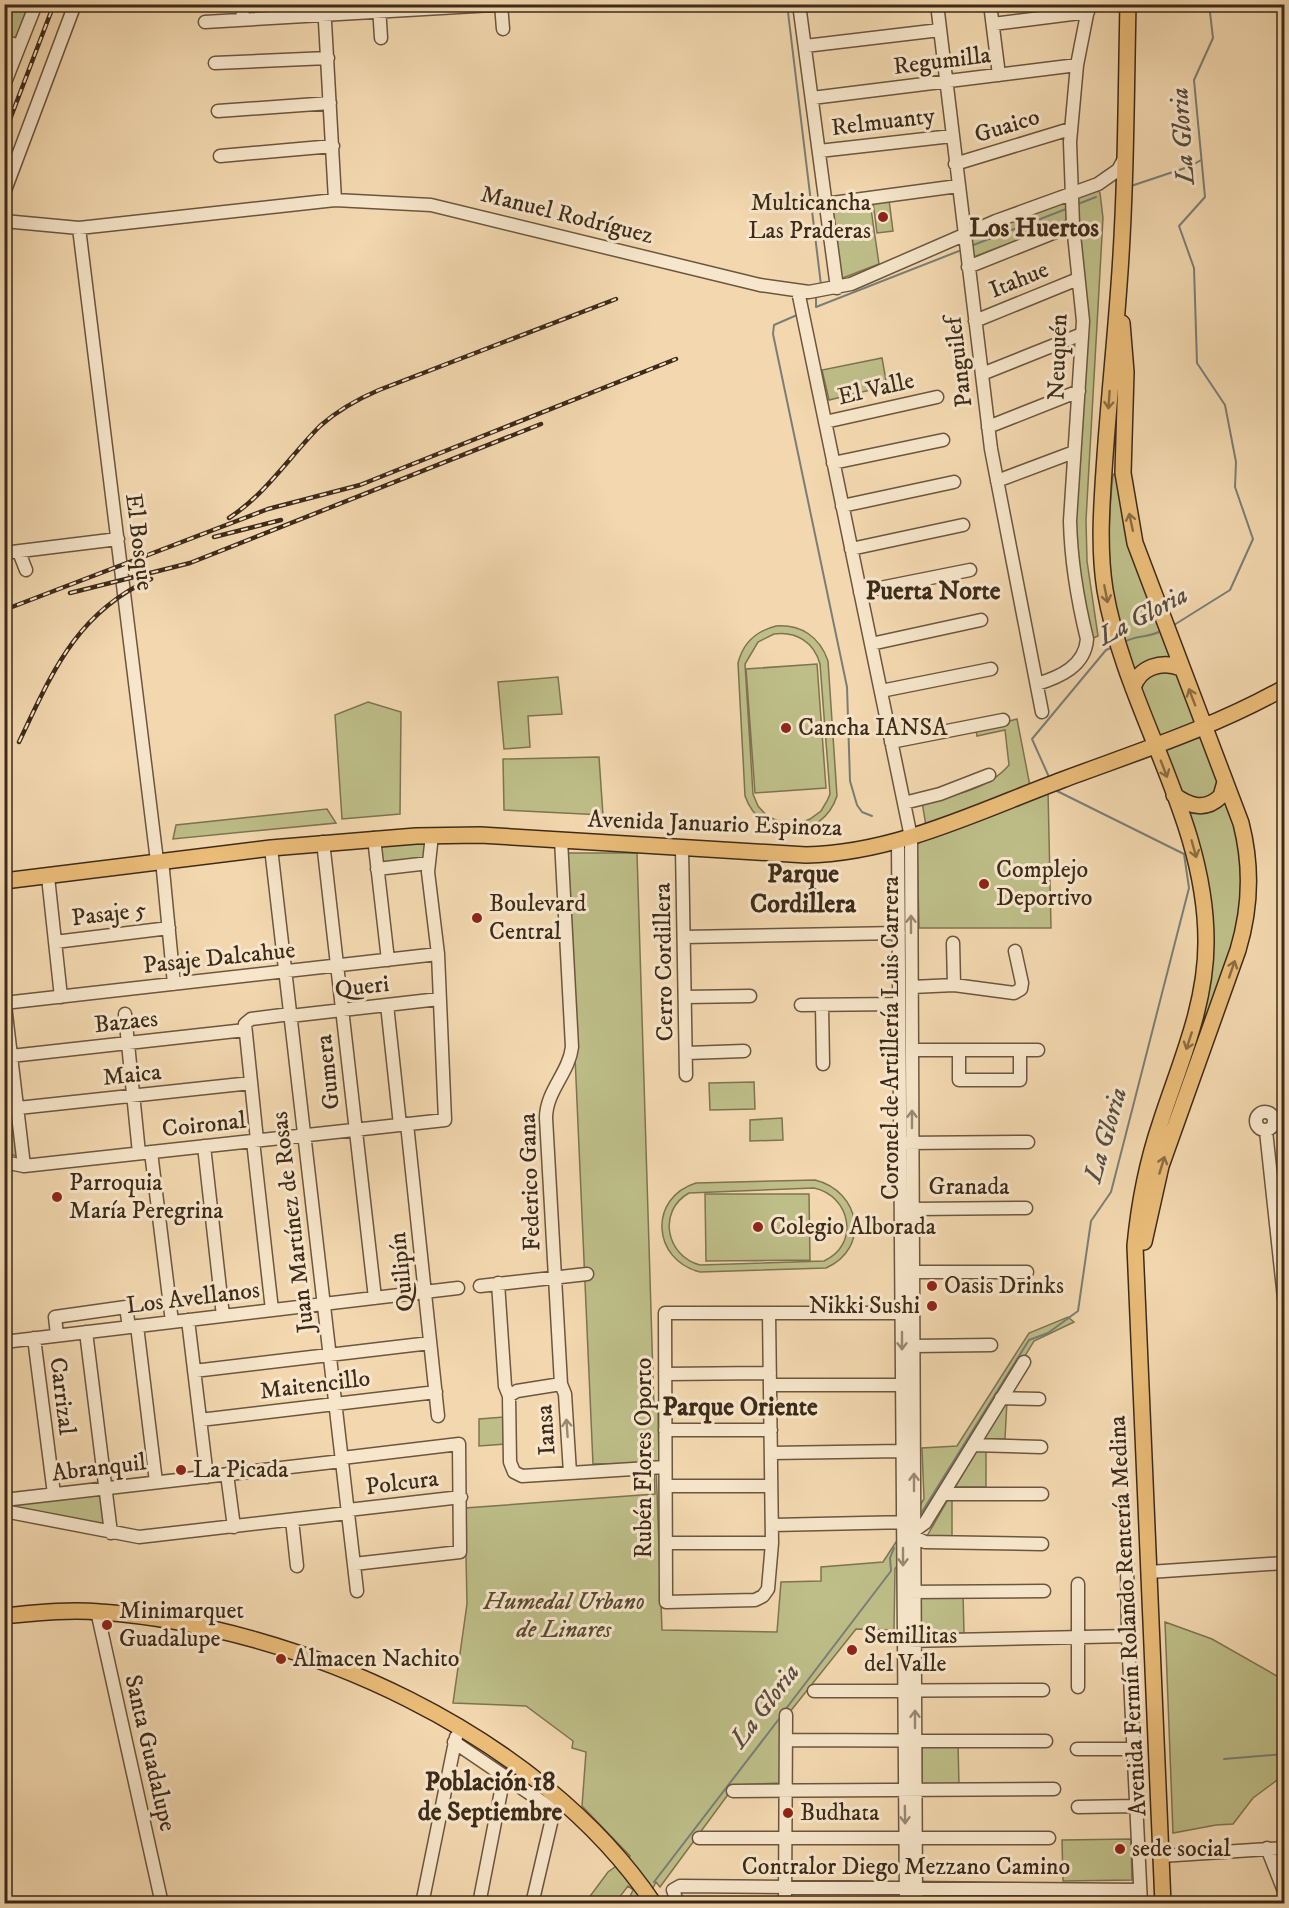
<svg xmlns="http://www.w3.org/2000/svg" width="1289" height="1908" font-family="'IM FELL DW Pica',serif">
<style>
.green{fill:#bebe88;stroke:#7e7451;stroke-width:1.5;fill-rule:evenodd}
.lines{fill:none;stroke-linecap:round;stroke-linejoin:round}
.stream{stroke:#797e78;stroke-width:2}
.minor-casing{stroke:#6b563f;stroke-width:15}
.major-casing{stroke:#3e2a1a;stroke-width:18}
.minor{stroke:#f7e6cb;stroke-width:12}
.major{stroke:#eabc78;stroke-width:15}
.rail-casing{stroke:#3e2a1a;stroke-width:4.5}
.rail{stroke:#f7e6cb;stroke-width:2;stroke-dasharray:7;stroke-linecap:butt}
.oneway{stroke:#8b6c44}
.oneway2{stroke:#9a8872}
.poi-dot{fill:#8f2418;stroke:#f7e6cb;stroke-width:2}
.labels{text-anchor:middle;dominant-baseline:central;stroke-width:6;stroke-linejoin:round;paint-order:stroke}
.street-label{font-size:24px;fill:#3e2a1a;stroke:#f7e6cb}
.poi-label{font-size:24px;fill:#3e2a1a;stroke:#f7e6cb;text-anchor:start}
.park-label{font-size:24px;font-style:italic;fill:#584830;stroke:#f7e6cb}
.water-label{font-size:26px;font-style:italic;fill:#574d41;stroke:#f7e6cb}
.neighbourhood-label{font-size:26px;font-weight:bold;fill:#3e2a1a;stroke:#f7e6cb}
</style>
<rect width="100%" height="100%" fill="#f3d8af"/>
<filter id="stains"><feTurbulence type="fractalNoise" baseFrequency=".00333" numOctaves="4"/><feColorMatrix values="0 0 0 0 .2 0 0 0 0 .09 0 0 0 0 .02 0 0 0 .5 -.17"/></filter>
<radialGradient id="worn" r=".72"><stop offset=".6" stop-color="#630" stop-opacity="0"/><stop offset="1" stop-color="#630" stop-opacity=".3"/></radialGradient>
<!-- green -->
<path class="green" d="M11,5H32L5,74V20Z
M1097,189L1100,193L1103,218L1086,520L1087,561L1098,636L1091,639L1077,573L1075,532L1087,316L1077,198Z
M889,200L893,231L877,233L873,202Z
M1061,201L1066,203L1067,219L1061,223L971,258L969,241L973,238Z
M870,202L879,264L840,279L830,208Z
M882,358L887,386L829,400L822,370Z
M1113,474L1119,476L1242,845V914L1202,1042L1198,1036C1205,1003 1215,966 1213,932C1210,820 1143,723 1117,615C1106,568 1108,522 1113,474Z
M776,626C801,624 820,637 828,661L837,796C822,842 761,842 745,796L738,663C743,643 756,631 776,626ZM774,634C796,631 814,642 820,664L830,794L827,801L821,811L810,819L798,824H785L767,816L758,806L753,794L745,664L758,642Z
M817,664L826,788L755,793L746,669Z
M558,677L562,714L528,716L530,747L504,749L498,682Z
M368,702L401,712L400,814L342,819L335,715Z
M1017,719L1030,786L926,826L922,802C953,796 989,789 1009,765L1005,730L977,736L976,730Z
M599,757L603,815L504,810L503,759Z
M1048,790L1051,928H919L917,841Z
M327,809L336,823L173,839L176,825Z
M430,838L427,862L379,866L378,840Z
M566,853H637L654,1409H658L659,1463L656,1464L662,1630L777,1632L781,1582L821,1581V1567L883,1562L924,1499L922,1448L957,1446L1029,1333L1068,1317L1074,1322L1034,1341L895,1569L894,1630L856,1629L781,1723V1783L735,1785L660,1887L656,1882L645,1903H627L633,1890L628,1886L615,1903H585L608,1872L630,1856L582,1806L586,1752L572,1748L573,1741L526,1706L453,1703L467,1604L465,1508L655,1494L654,1463L593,1464Z
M5,1038L19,1157L5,1152Z
M754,1082L755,1109L710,1110L709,1083Z
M782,1118L783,1140L750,1141V1120Z
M815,1180C860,1191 871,1248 826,1268L700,1272C652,1260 648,1198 696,1183ZM814,1188C851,1196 860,1245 824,1261L700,1265C666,1256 657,1211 689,1193Z
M705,1194H809L810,1260L706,1261Z
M1007,1401L1005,1439H980Z
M504,1417L506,1444L479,1446V1419Z
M978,1448H986V1487H955Z
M100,1491L105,1529L7,1506V1502Z
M950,1496H952V1536H927Z
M963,1594L964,1633L921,1634L920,1595Z
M1165,1622L1212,1639L1284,1680V1775L1253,1798L1233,1824L1216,1825L1173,1833Z
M958,1744L959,1785L922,1786V1745Z
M1131,1839L1132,1880L1063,1881L1062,1840Z"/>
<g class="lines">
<!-- stream -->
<path class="stream" d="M787,4L821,285
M1131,186L1191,166L1201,160
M1078,204L1096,197
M971,246L1066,209
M816,298V307L959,251
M797,315L774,325L773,334L847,687L850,781L857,805L862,812L872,816
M1174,625L1230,590L1253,539L1235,487L1236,462L1225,405L1197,363L1194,268L1179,226L1205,197L1194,80L1213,38L1209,4
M1124,642C1136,635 1148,638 1161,631
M1049,777L1032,739L1106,650L1113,647
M922,1512L1029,1340L1048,1333L1078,1311L1091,1221L1111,1192L1189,888L1184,854L1055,790
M785,1710L891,1571L890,1558L894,1548
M1224,1759L1284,1754
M654,1882L782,1715
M635,1904L641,1897"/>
<defs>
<path id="minor" d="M242,4L243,19
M324,4L335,200
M501,4L503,29
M799,4L837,288
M937,4L991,449L1042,712
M990,4L999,75
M379,6L381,38
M4,12L7,4
M205,22L510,4
M993,24L1088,12
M4,41L19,46
M805,46L940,30
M215,63L328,58
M4,85L36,4
M812,98L1077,65
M218,111L330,103
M819,151L952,136
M220,156L333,146
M955,164L1070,129
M4,193L75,4
M825,204L958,186
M4,221L79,228L335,200L431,205L760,285L809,292L851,284L996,221L1098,184L1118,170L1125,157
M79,228L157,861
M968,267L1073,225
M798,291L911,837L916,1904
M975,321L1078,279
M982,374L1082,334
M825,422L937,397
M988,427L1079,391
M833,463L943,440
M997,481L1074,452
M842,506L954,482
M851,549L963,525
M19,552L26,570
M4,553L118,539
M860,592L970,570
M871,644L981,620
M1037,684C1060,677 1085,666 1087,639C1077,598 1071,563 1070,521L1083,321L1073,225L1070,142L1077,65L1089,4
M881,691L991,669
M891,742L1003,720
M904,803L940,794L989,775
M374,838L388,960
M561,840L572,1047C569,1073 546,1091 546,1118L561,1384L565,1394L570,1473
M323,842L375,1298
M898,842L906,1904
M271,848L357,1591
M682,848L686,1075
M162,860L174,984
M377,869L429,863
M48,877L61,997
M684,937L899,933
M55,942L169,928
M953,943L954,985
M912,987L954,985L1014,993L1021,989L1022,983L1015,951
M4,997L24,1166
M685,997L750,996
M4,1003L438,954
M387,1005L400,1125
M801,1005L899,1004
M822,1005L823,1064
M125,1014L139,1153
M290,1016L439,999
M912,1050H1038
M959,1050V1080H1020V1050
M687,1053L744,1051
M11,1056L245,1030
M18,1108L251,1083
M1256 1121a9 9 0 1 1 18 0a9 9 0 1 1-18 0Z
M407,1124L438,1416
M1266,1131L1284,1298
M257,1140L245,1024L251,1019L290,1014
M253,1141L272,1310
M904,1143L1028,1142
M204,1146L223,1316
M151,1152L172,1322
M4,1162L24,1166L445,1120L438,954L428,872L432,835
M913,1209L1026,1208
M905,1272H1027
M498,1283L505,1386L509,1396L510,1462L514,1472L522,1476L665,1467
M480,1286L587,1274
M769,1313L772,1543L768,1589L763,1596L755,1600L666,1602L665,1313H909
M188,1320L207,1477
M137,1326L156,1482
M86,1332L111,1533
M57,1335L55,1317L126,1307L129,1327
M34,1338L54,1494
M4,1342L458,1288
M913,1346L991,1345
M194,1371L430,1343
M665,1374L770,1373
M770,1385H902
M509,1396L517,1391L561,1384
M1001,1398L1039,1399
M200,1420L436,1392
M665,1430H771
M973,1445L1041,1447
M771,1453L902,1451
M342,1458L459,1444L460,1552L354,1564
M227,1474L234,1527
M666,1486H771
M943,1494H1042
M4,1500L342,1461
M348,1510L461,1497
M4,1511L139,1537L348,1513
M292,1520L297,1566
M772,1525L910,1522
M914,1531L925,1523L1024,1362
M914,1537L925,1542L1042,1544
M666,1543H772
M1127,1564L1128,1636L1141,1904
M1149,1572L1284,1563
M907,1592L1044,1591
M97,1611L162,1904
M907,1641L1128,1636
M1078,1687V1584
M814,1691L1043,1690
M786,1740L1046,1741
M454,1742L554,1810L532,1904
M1077,1749H1134
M733,1791L1054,1789
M1078,1807L1136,1806
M699,1838H1049
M1267,1848L1284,1891
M1161,1856L1284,1848
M306,1904L422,1903
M422,1904L456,1737
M479,1904L504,1776
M678,1904L673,1890L680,1886L1140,1890
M785,1904L786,1715"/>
<path id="major" d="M1128,4C1126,98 1126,192 1119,285C1115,342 1109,399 1105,456C1102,500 1098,546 1105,590C1126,712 1207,818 1206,943C1206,1005 1180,1063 1161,1121C1147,1162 1139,1203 1135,1246L1163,1904
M1122,323L1126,372L1123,473L1135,543L1241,823C1252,866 1251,907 1238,950L1161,1166L1144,1242
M1133,688C1139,667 1162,660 1181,668
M1174,795C1189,806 1205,812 1221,796L1225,782
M4,881L271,848L416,836L480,835L806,855C896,853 979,811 1062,780C1137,752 1215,727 1284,688
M4,1616C35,1613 69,1609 100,1612C299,1626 540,1734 654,1904"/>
</defs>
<!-- minor casing -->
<use href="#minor" class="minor-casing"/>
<!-- major casing -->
<use href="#major" class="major-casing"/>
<!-- minor -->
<use href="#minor" class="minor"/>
<!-- major -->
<use href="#major" class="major"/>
<defs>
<path id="rail" d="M4,135L54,4
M229,518C267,493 289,457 320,426C338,410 358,399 379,390L616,299
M214,537L281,520
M70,593L190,563L541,424
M4,610L268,509L360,485L676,359
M19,742C52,673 76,613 151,579"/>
</defs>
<!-- rail casing -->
<use href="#rail" class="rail-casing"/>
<!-- rail -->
<use href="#rail" class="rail"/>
</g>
<!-- one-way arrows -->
<defs><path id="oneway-shaft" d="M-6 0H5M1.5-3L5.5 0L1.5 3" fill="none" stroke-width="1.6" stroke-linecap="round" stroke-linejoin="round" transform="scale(1.5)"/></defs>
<g class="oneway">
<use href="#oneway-shaft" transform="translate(1109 400) rotate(94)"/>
<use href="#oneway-shaft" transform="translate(1131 522) rotate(-102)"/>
<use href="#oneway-shaft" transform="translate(1106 594) rotate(79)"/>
<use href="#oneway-shaft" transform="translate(1192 697) rotate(-111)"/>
<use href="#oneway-shaft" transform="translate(1164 769) rotate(69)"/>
<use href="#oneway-shaft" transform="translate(1194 849) rotate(74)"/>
<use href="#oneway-shaft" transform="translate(1232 969) rotate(-71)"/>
<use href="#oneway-shaft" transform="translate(1189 1041) rotate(108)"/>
<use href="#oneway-shaft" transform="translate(1162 1165) rotate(-73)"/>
</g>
<g class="oneway2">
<use href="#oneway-shaft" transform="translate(911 924) rotate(-90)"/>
<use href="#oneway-shaft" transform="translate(912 1119) rotate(-90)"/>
<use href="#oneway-shaft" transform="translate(902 1341) rotate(90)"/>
<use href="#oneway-shaft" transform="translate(567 1428) rotate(-94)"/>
<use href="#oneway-shaft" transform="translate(914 1482) rotate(-90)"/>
<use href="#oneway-shaft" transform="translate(903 1557) rotate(90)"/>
<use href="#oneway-shaft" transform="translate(915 1719) rotate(-90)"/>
<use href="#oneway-shaft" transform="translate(905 1815) rotate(89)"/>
</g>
<!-- markers -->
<g class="poi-dot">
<circle cx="883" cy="217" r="6"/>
<circle cx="786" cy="728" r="6"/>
<circle cx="984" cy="884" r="6"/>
<circle cx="477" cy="918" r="6"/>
<circle cx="57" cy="1197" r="6"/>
<circle cx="758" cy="1227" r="6"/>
<circle cx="932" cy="1286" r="6"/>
<circle cx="932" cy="1306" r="6"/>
<circle cx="181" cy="1470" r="6"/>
<circle cx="107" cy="1625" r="6"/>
<circle cx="852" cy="1650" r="6"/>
<circle cx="281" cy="1659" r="6"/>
<circle cx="788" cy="1813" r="6"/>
<circle cx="1120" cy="1849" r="6"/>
</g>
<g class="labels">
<!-- street labels -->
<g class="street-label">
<text transform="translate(942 61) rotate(-7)">Regumilla</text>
<text transform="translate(883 122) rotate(-7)">Relmuanty</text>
<text transform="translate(1007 126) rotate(-17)">Guaico</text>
<text transform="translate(567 215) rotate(14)">Manuel Rodríguez</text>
<text transform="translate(1019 280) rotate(-22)">Itahue</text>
<text transform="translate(1058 357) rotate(-88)">Neuquén</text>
<text transform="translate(959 362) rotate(-97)">Panguilef</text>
<text transform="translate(876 389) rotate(-13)">El Valle</text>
<text transform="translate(139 542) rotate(83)">El Bosque</text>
<text transform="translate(715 824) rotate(2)">Avenida Januario Espinoza</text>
<text transform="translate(109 914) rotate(-7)">Pasaje 5</text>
<text transform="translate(219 958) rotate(-6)">Pasaje Dalcahue</text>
<text transform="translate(664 962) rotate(-91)">Cerro Cordillera</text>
<text transform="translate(362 987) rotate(-7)">Queri</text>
<text transform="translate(126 1022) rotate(-6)">Bazaes</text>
<text transform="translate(891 1038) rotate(-90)">Coronel de Artillería Luis Carrera</text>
<text transform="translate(328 1072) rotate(-96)">Gumera</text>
<text transform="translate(132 1075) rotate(-6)">Maica</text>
<text transform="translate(204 1125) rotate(-6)">Coironal</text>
<text transform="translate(530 1182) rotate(-92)">Federico Gana</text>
<text x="969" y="1187">Granada</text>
<text transform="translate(293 1222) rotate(-97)">Juan Martínez de Rosas</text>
<text transform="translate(402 1272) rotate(-96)">Quilipín</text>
<text transform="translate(193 1298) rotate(-7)">Los Avellanos</text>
<text transform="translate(315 1385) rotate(-7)">Maitencillo</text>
<text transform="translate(62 1396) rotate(83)">Carrizal</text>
<text transform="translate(546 1430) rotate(-94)">Iansa</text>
<text transform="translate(644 1458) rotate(-90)">Rubén Flores Oporto</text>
<text transform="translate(99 1468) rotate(-7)">Abranquil</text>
<text transform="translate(402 1483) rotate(-7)">Polcura</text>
<text transform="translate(1128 1616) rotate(-93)">Avenida Fermín Rolando Rentería Medina</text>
<text transform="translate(150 1753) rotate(77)">Santa Guadalupe</text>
<text x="906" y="1867">Contralor Diego Mezzano Camino</text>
</g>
<!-- poi labels -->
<g class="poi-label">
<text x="871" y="203" text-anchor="end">Multicancha<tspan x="871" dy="28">Las Praderas</tspan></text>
<text x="798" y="728">Cancha IANSA</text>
<text x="996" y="870">Complejo<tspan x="996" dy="28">Deportivo</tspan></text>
<text x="489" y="904">Boulevard<tspan x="489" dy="28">Central</tspan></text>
<text x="69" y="1183">Parroquia<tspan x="69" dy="28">María Peregrina</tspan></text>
<text x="770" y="1227">Colegio Alborada</text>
<text x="944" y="1286">Oasis Drinks</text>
<text x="920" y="1306" text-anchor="end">Nikki Sushi</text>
<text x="193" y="1470">La Picada</text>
<text x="119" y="1611">Minimarquet<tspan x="119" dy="28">Guadalupe</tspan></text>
<text x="864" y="1636">Semillitas<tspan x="864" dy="28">del Valle</tspan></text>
<text x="293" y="1659">Almacen Nachito</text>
<text x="800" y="1813">Budhata</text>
<text x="1132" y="1849">sede social</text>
</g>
<!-- park labels -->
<g class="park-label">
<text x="564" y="1602">Humedal Urbano<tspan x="564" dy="28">de Linares</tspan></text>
</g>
<!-- water labels -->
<g class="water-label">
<text transform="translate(1183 136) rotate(-94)">La Gloria</text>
<text transform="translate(1143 616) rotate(-28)">La Gloria</text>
<text transform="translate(1106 1135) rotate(-74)">La Gloria</text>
<text transform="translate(765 1706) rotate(-53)">La Gloria</text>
</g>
<!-- neighbourhood labels -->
<g class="neighbourhood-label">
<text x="1034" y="228">Los Huertos</text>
<text x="933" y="591">Puerta Norte</text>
<text x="803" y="874">Parque<tspan x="803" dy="30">Cordillera</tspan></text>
<text x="740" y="1407">Parque Oriente</text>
<text x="490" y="1782">Población 18<tspan x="490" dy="30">de Septiembre</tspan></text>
</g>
</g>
<!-- margin -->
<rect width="1289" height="1908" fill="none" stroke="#f3d8af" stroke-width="24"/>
<rect x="6" y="6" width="1277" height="1896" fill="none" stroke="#3e2a1a" stroke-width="3"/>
<rect x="12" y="12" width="1265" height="1884" fill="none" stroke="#3e2a1a" stroke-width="1.5"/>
<rect width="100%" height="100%" filter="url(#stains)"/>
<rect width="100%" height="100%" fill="url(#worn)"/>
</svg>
